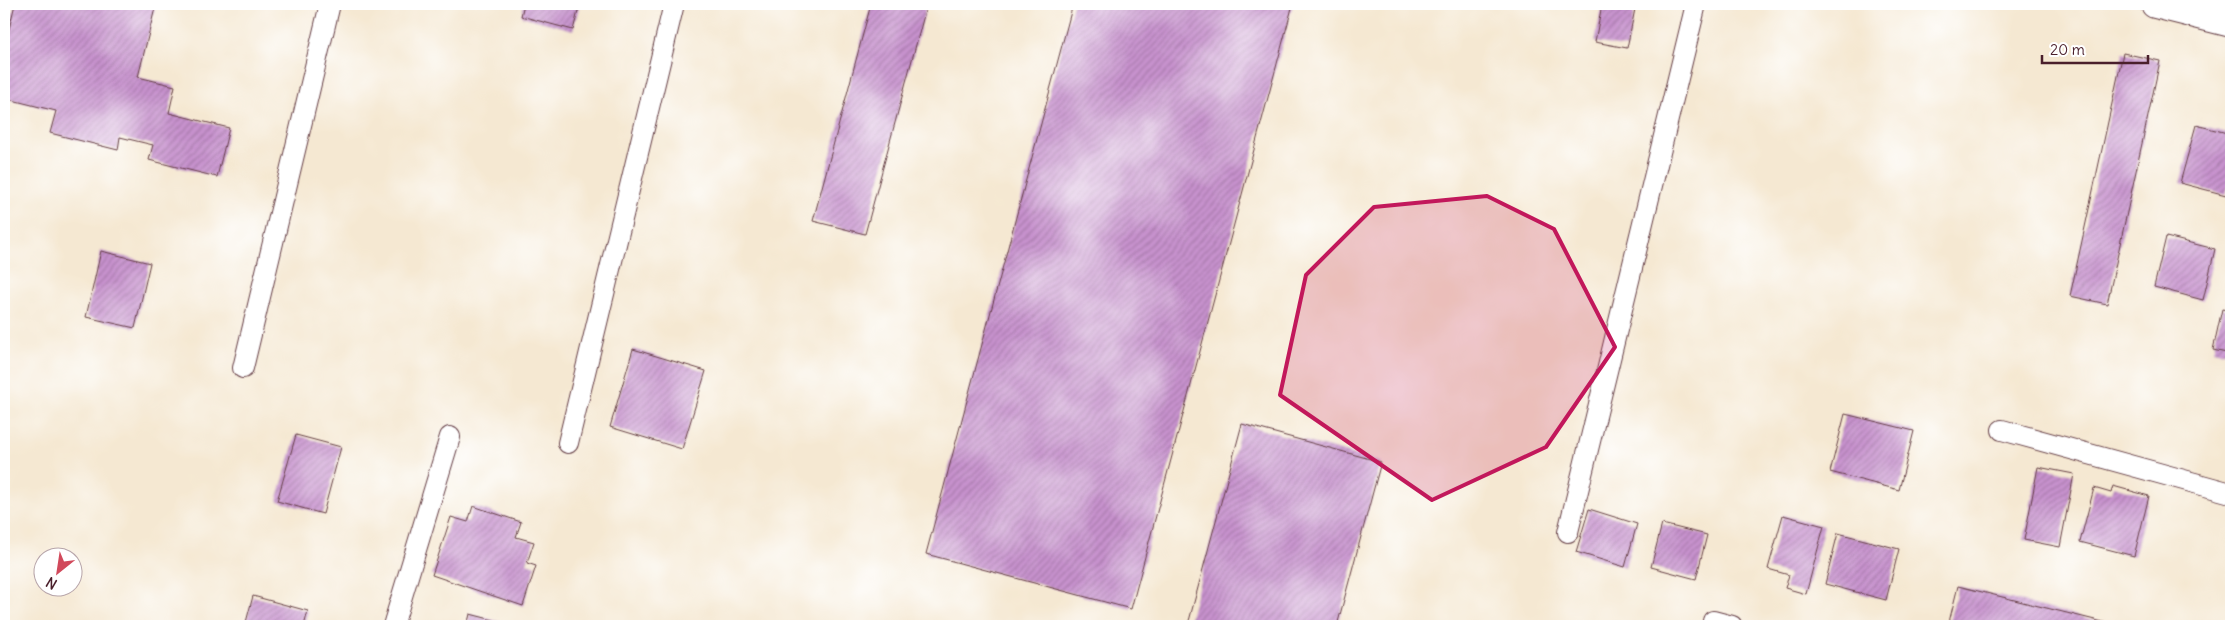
<svg xmlns="http://www.w3.org/2000/svg" width="2235" height="630" font-family="Delius,sans-serif">
<style>
.building{fill:url(#building-hatch)}
.lines{fill:none;stroke-linecap:round;stroke-linejoin:round}
.lane-casing{stroke:#643d44;stroke-width:22}
.street-casing{stroke:#643d44;stroke-width:30}
.lane{stroke:#fff;stroke-width:20}
.street{stroke:#fff;stroke-width:28}
.marked{fill:#c2185b;fill-opacity:0.2;stroke:#c2185b;stroke-width:4;stroke-linejoin:round}
</style>
<defs>
<pattern id="building-hatch" width="6" height="6" patternUnits="userSpaceOnUse" patternTransform="scale(1.25)"><rect width="6" height="6" fill="#c792ce"/><path d="M-1 1l2-2M0 6l6-6M5 7l2-2" fill="none" stroke="#a477a7"/></pattern>
</defs>
<rect width="100%" height="100%" fill="#fff"/>
<filter id="ink" filterUnits="userSpaceOnUse"><feTurbulence type="fractalNoise" baseFrequency=".02" numOctaves="2"/><feDisplacementMap in="SourceGraphic" scale="10" xChannelSelector="R" yChannelSelector="G"/><feConvolveMatrix kernelMatrix="1 2 1 2 8 2 1 2 1" color-interpolation-filters="sRGB"/></filter>
<filter id="wash" filterUnits="userSpaceOnUse"><feTurbulence type="fractalNoise" baseFrequency=".0096" numOctaves="4" result="noise"/><feDisplacementMap in="SourceGraphic" scale="20" xChannelSelector="R" yChannelSelector="G"/><feGaussianBlur stdDeviation="1.12" result="paint"/><feColorMatrix in="noise" values="0 0 0 0 0 0 0 0 0 0 0 0 0 0 0 0 0 1.4 0 .05"/><feComposite in="paint" operator="in"/></filter>
<g filter="url(#wash)">
<rect width="100%" height="100%" fill="#f5e8d2"/>
<g id="blocks">
<!-- building -->
<path class="building" d="M15,4H156L138,77L175,86L169,113L229,128L217,177L149,160L153,145L120,137L118,150L50,133L56,111L4,98V50Z
M524,4H580L573,30L521,16Z
M871,4H927L865,234L813,221Z
M1073,4H1293L1131,609L926,554Z
M1602,4H1636L1627,48L1595,42Z
M2123,53L2160,61L2107,304L2070,296Z
M2196,125L2231,134V177L2226,195L2180,183Z
M2166,237L2215,249L2203,300L2154,287Z
M101,251L150,263L135,328L86,317Z
M2222,309L2231,311V354L2213,350Z
M633,349L706,371L682,449L610,427Z
M1845,414L1914,431L1899,490L1830,472Z
M1242,424L1381,462L1337,626H1208L1189,621Z
M296,435L341,447L323,514L277,501Z
M2038,467L2074,474L2060,547L2024,540Z
M2113,486L2149,496L2134,556L2080,542L2094,488L2111,493Z
M473,506L521,522L516,537L534,542L527,563L536,566L523,606L432,575L451,517L468,522Z
M1589,509L1637,524L1625,567L1576,552Z
M1783,515L1824,526L1806,594L1785,588L1789,575L1768,569Z
M1662,524L1707,535L1696,579L1651,567Z
M1838,533L1899,549L1886,600L1825,584Z
M1958,586L2111,624V626H1948Z
M253,596L308,611L304,626H245Z
M470,614L517,626H467Z"/>
</g>
</g>
<g filter="url(#ink)">
<use href="#blocks" fill-opacity="0" stroke="#643d44" stroke-width="1"/>
<g class="lines">
<defs>
<path id="lane" d="M243,368L330,4
M2002,430L2231,493
M568,443L674,4
M1568,532L1696,4
M1713,621L1732,626
M393,626L450,437"/>
<path id="street" d="M2155,4L2231,23"/>
</defs>
<!-- lane casing -->
<use href="#lane" class="lane-casing"/>
<!-- street casing -->
<use href="#street" class="street-casing"/>
<!-- lane -->
<use href="#lane" class="lane"/>
<!-- street -->
<use href="#street" class="street"/>
</g>
</g>
<!-- marked area -->
<path class="marked" d="M1487,196L1554,229L1615,347L1546,447L1432,500L1280,395L1306,275L1374,207Z"/>
<!-- margin -->
<rect width="2235" height="630" fill="none" stroke="#fff" stroke-width="20"/>
<!-- north arrow -->
<g transform="translate(58 572) rotate(210)"><circle r="24" fill="#ffffff" stroke="#b7a5aa"/>
<path d="M0-4L9 19L0 12L-9 19Z" fill="#d1495b"/>
<text y="-8" font-size="14" font-weight="bold" text-anchor="middle" fill="#4a1f2b">N</text>
</g>
<!-- scale -->
<path d="M2042 55v8h106v-8" fill="none" stroke="#4a1f2b" stroke-width="2.5"/>
<text x="2050" y="55" font-size="15" fill="#4a1f2b" stroke="#ffffff" stroke-width="4" paint-order="stroke">20 m</text>
</svg>
